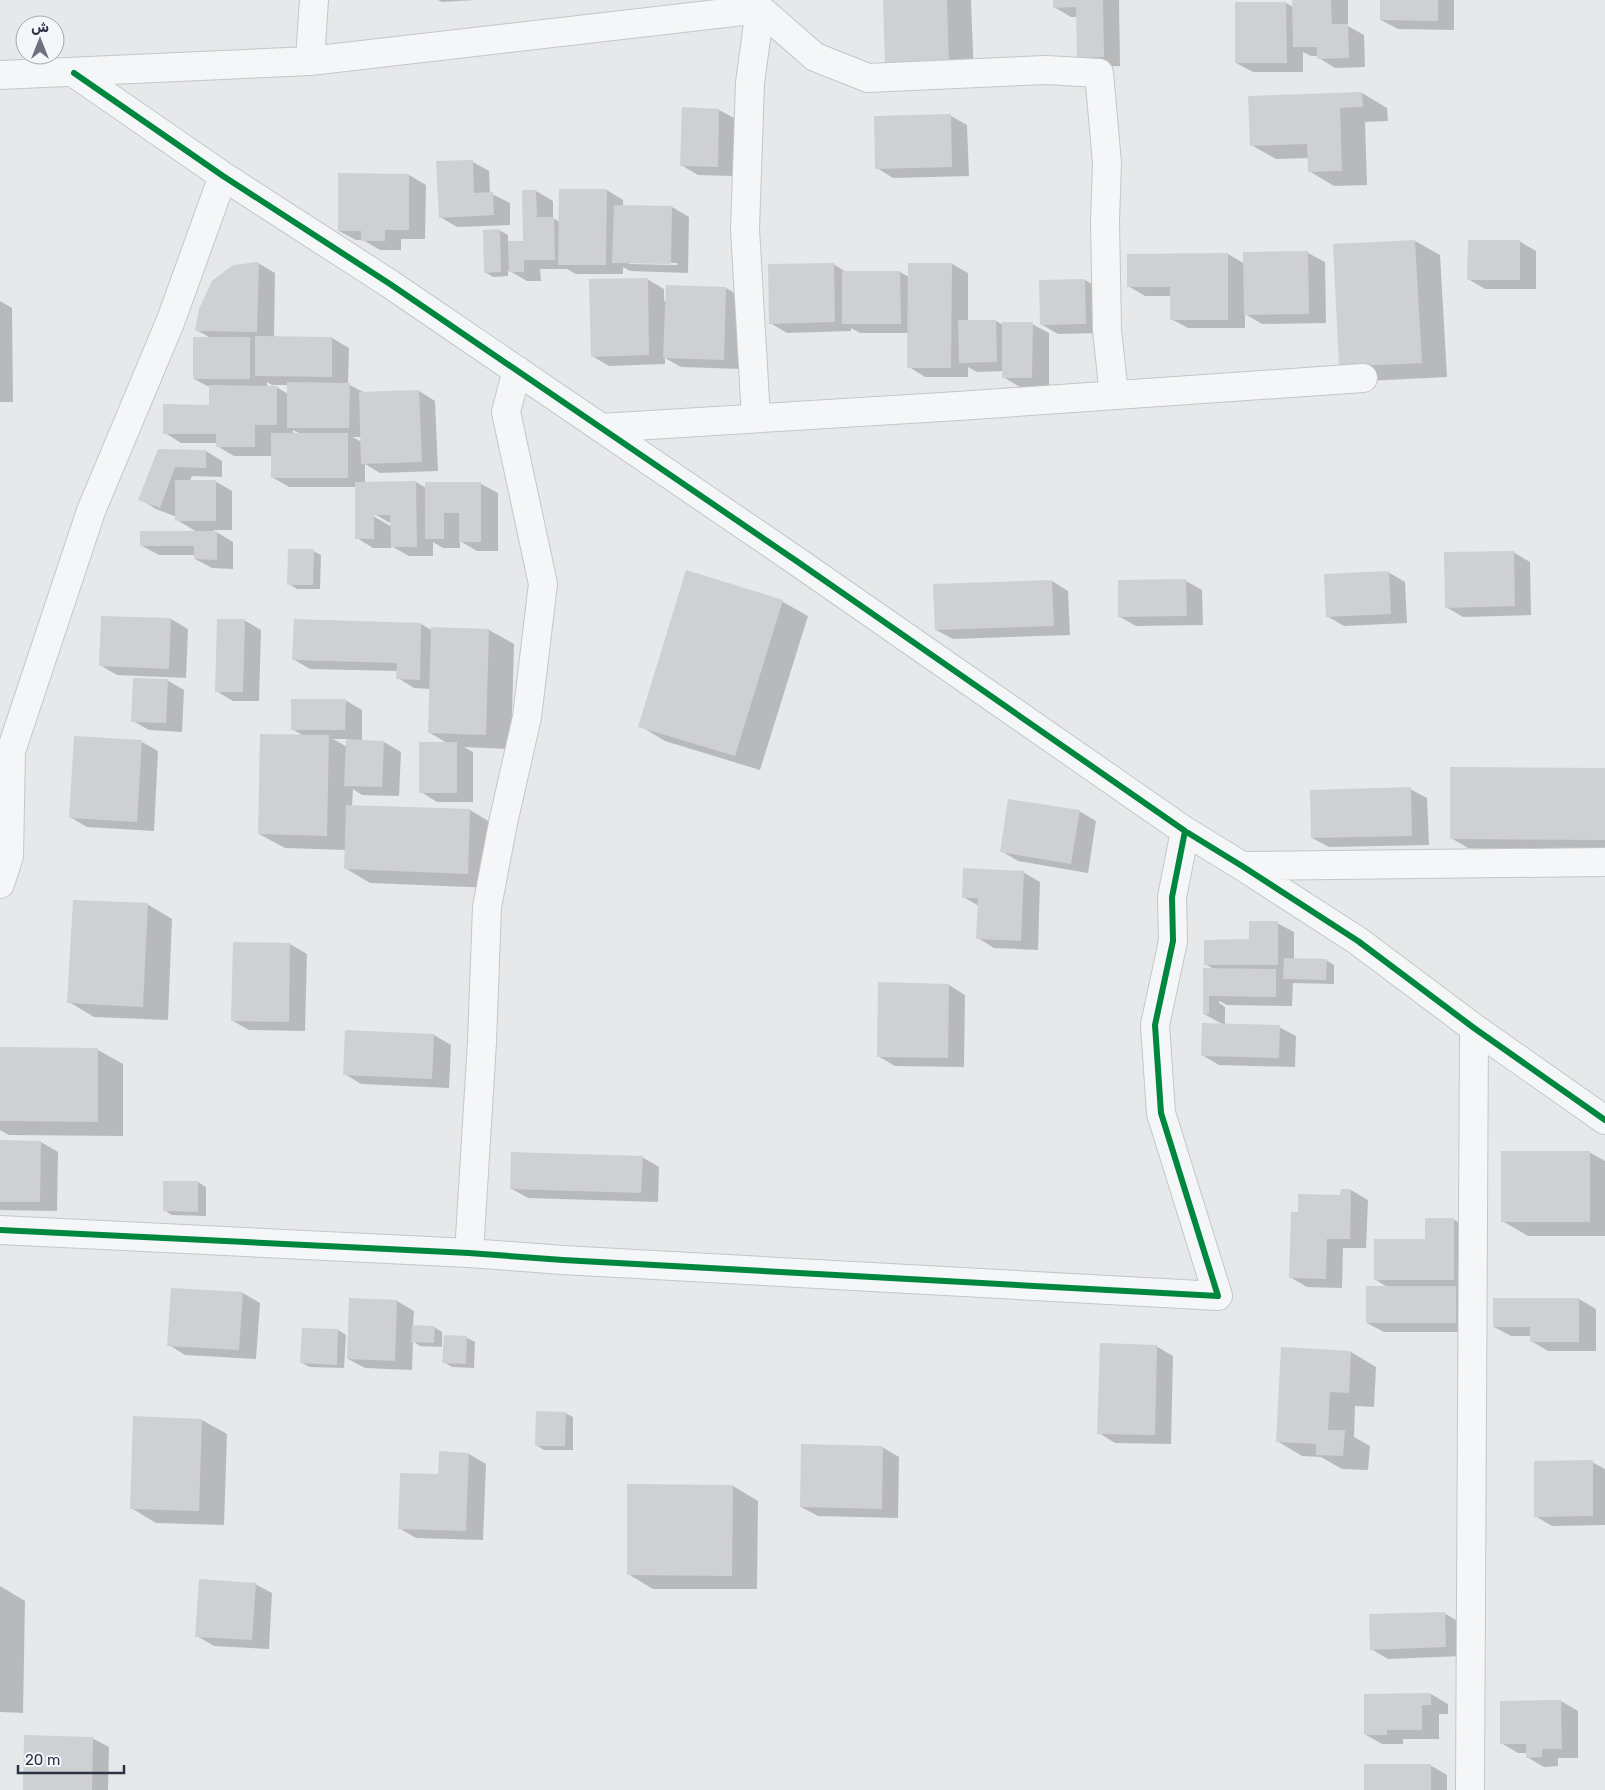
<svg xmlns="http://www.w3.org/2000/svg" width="1605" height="1790" font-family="Rubik,'Noto Sans Arabic',sans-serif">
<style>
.shadow{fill:#0003;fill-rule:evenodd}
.building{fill:#ced0d3}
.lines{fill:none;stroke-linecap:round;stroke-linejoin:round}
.street-casing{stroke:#c4c6c8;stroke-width:30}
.street{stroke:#f5f6f7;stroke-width:28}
.cycleway-casing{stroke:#f4f6f9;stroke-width:9}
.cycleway{stroke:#00873e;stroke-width:6}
</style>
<rect width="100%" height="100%" fill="#e6e8ea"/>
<!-- shadow -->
<path class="shadow" d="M438,0H476L442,2Z
M884,0H971L974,78L911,79Z
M1054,0H1119L1120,66L1095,67L1078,57V17H1071L1054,7Z
M1293,0H1348V26L1364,35L1365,67L1335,68L1319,58V56H1311L1303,52V72H1253L1236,63L1286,3L1293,7Z
M1382,0H1454V30L1398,29L1381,20Z
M1362,93L1387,108L1388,121L1365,122L1367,185L1334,186L1309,171V158L1276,159L1251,145Z
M683,109L719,110L736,119L734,176L698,175L681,165Z
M951,116L967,125L969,176L893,178L877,168Z
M473,162L489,171L490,193L510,203V225L457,227L440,217Z
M409,175L426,185L425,239H401V250H380L363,240H356L339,231Z
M607,190L623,200V206L672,207L689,217L688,273L630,271L623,267V274H576L567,269H540L541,281H527L508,270V276L493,277L485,272L499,230L508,235V243L524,242L536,191L553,201V218L560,222ZM629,262L677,263V265L629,264Z
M1415,241L1440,255L1447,377L1365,381L1340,366Z
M1519,241L1536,251V289H1485L1468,279Z
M1245,253H1308L1325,262L1326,323L1262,324L1245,314V328H1188L1171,319V296H1145L1128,286L1228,254L1245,264Z
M258,263L275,273L274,338H332L349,348L348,384L365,393L419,391L435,401L438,471L380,473L365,464V483L416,482L426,488L481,484L498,493V551H477L460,541V548H443L433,542V556H409L391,546V548H373L357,538V487H289L272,477V456H234L217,446V443H181L165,433L211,406V388L194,379L211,338L196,330ZM267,382L272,385L277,387H267ZM273,385H288V394ZM293,430L301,434H293ZM352,437H362V442ZM369,511L392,524V527L368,513Z
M833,264L848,273L900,272L909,277L952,264L968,273V321H996L1003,325L1032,324L1049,333V387H1020L1003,377V371L977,372L968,367V377H925L909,367V333H860L851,328V331L787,333L770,323Z
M647,279L664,289V301L726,288L743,298L741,369L681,367L665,358V364L609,366L592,356Z
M1085,280L1101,290L1102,333L1058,334L1041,324Z
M0,301L12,308L13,402H0Z
M159,450L206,451L222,461V477L192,476L190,481H215L232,491V530H213L233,542V569L212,568L195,559V555H159L142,546L197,532L177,520V517L156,509L140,499Z
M313,551L321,555L320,589H297L289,584Z
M1513,552L1530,562L1531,615L1463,617L1446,607Z
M687,572L783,602L808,616L760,770L665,741L640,726Z
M1388,572L1405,582L1407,623L1344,626L1327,616Z
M1052,581L1068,591L1070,635L953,639L936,630Z
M1186,581L1202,590L1203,625L1136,626L1120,617Z
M171,619L188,629L186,678L117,675L100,665Z
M244,620L261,630L259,701H233L216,691Z
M421,624L433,631L489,630L514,644L511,749L464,747L473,752V802H437L421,792L447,743L430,733L431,689L414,688L398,678V671L310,669L293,659Z
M167,680L184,690L182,732L149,730L133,721Z
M345,700L362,710V741L384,742L401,752L399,796L362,795L353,789L352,806L470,810L495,825L493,888L370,883L345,868L346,850L285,848L259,834L304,736L292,729ZM333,739H347V747Z
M142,742L158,751L154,831L87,827L70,817Z
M1605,769V849L1468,848L1451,838Z
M1410,789L1427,798L1429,845L1329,847L1312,838Z
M1079,811L1096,821L1088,873L1018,861L1001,851Z
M1023,872L1040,882L1038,950L994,948L978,938L979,906L963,897Z
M147,904L172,919L168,1020L94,1017L69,1002Z
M1277,923L1294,932V959L1326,960L1334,965V984L1293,983L1292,1006L1227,1005L1219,1001V1003L1225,1007V1025L1279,1027L1296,1036L1295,1067L1219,1065L1202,1055L1224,1025L1204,1014L1214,969L1205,964L1250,940Z
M290,944L307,954L305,1031L249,1030L233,1021Z
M949,985L965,995L964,1067L895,1066L878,1056Z
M434,1035L451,1045L449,1088L361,1084L345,1074Z
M0,1049L98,1050L123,1064V1136L9,1135L0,1130Z
M0,1142H41L58,1152L57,1211L0,1210Z
M1589,1152L1605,1161V1236H1528L1502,1221Z
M642,1157L659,1167L658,1202L528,1198L512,1189Z
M198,1182L206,1187V1216L172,1215L164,1210Z
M1342,1190H1351L1368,1200L1366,1248H1343L1342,1288L1307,1287L1290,1277L1299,1214L1342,1197Z
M1453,1219L1470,1229L1473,1332H1384L1367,1323L1389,1288L1376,1280Z
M172,1289L243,1293L260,1303L256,1359L185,1355L169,1345Z
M350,1299L397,1301L414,1311L413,1326L434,1327L442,1332V1347L420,1346L413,1341L412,1370L365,1368L348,1359Z
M1579,1299L1596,1309V1351H1548L1531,1341V1336H1511L1494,1327Z
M338,1330L346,1335L344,1368L310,1367L302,1363Z
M467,1338L475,1342L474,1368L452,1367L444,1362Z
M1156,1346L1173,1356L1171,1444L1115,1443L1099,1433Z
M1351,1352L1376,1367L1374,1407L1355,1406L1354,1437L1370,1446L1368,1470L1342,1469L1321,1457L1302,1456L1277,1441Z
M565,1413L573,1417V1450H544L536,1445Z
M202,1420L227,1434L224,1525L156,1523L131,1508Z
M882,1447L899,1457L898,1518L818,1516L801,1507Z
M469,1454L486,1464L483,1540L416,1538L399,1528L439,1476Z
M1592,1462L1605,1469V1525L1552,1526L1535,1516Z
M733,1486L758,1501L757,1589H653L628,1574Z
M255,1584L272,1593L269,1649L214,1646L197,1636Z
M0,1586L25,1601L23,1713L0,1712Z
M1444,1613L1461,1623L1463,1656L1388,1659L1371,1649Z
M1431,1694L1448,1704V1714H1439V1739H1403V1744H1382L1366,1735Z
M1561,1701L1578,1711V1758H1558V1766L1544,1767L1527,1757V1753H1518L1501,1743V1702Z
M92,1738L109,1747L108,1790H24Z
M1430,1765L1447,1775V1790H1365Z"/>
<!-- building -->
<path class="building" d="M883,0H947L949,64L885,66Z
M1053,0H1103L1104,57L1077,58L1076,7L1053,8Z
M1292,0H1331L1332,24H1348L1349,58L1317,59V47H1293Z
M1380,0H1438V21L1380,20Z
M1235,2H1286L1287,63H1235Z
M1362,92L1363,107L1340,108L1342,171L1308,172L1307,144L1250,146L1248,96Z
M682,107L719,109L718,167L680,166Z
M951,114L952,167L875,169L874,116Z
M473,160L474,193L493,192L494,215L439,218L436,161Z
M338,173L409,174V230H385V241H361V231H338Z
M559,189H607L606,265H558Z
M522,190H536L537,217H554L555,260H524V272H509L508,241H523Z
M614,205L672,206L671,264L612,263Z
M500,229L501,272L484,273L483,230Z
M1415,240L1422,363L1339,367L1333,244Z
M1468,240H1520V280H1467Z
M1308,251L1309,314L1244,315L1243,252Z
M1228,253V320H1170V287H1127V254Z
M259,262L257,332L195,331L199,309L212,281L233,265Z
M834,263L835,322L769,324L768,264Z
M908,263H952L951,368H907Z
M842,271H900L901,324H842Z
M648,278L649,355L591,357L589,279Z
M1085,279L1086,324L1040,325L1039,280Z
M666,285L726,287L724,360L663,358Z
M958,320H996L997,362L959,363Z
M1002,322H1033L1032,378H1002Z
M255,336L332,337V377L255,376Z
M193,337H250V379H193Z
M287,382L350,383L349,428H287Z
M209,385L277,386V425H255V447H216V434H163V404L209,405Z
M419,390L422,462L361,464L359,392Z
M271,433H348V478H271Z
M158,449L206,450V468L175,467L160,508L138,500Z
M175,480H216V521H175Z
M416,481L417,547H391L390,515H374V539H355V482Z
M425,482H481V542H459V513H444V539H425Z
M140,531H217V560L194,559V546H140Z
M288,549H314L313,585H287Z
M1514,551L1515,606L1445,608L1444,552Z
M686,570L783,600L735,756L638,727Z
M1389,571L1391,614L1326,617L1324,574Z
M1186,579L1187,616L1118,617V580Z
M1052,580L1054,626L935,630L933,584Z
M101,616L171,618L169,669L99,666Z
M217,619H245L243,692H215Z
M294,619L421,623L420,680L396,679L397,663L292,660Z
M431,627L489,629L486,735L428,733Z
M133,678L168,679L166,723L131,722Z
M291,699H346L345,730H291Z
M260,734L329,735L327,836L258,834Z
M74,736L142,740L137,822L69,818Z
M346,739L384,741L382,787L344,786Z
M419,742H457V793H419Z
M1450,767L1605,768V840L1450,839Z
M1411,787L1412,836L1311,838L1310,790Z
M1008,799L1080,810L1071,864L1000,852Z
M346,805L470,809L468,874L344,869Z
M963,868L1024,871L1021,941L976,939L978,898H962Z
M73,900L148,903L143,1007L67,1003Z
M1249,921H1278V965H1204V940L1249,939Z
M233,942L290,943L289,1022L231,1021Z
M1284,958L1327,959L1326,980L1283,979Z
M1203,968L1276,969V997L1209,996V1014H1203Z
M878,982L949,984L948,1058L877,1057Z
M1202,1023L1280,1025L1279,1058L1201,1056Z
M345,1030L434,1034L432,1079L343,1075Z
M0,1047L98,1048V1122L0,1121Z
M0,1140L41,1141L40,1202H0Z
M1501,1151H1590V1222H1501Z
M511,1152L643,1156L641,1193L510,1189Z
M163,1181H198V1212L163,1211Z
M1341,1189H1351L1350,1239H1327L1326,1279L1289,1278L1291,1212H1298V1194L1340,1195Z
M1425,1218H1454V1280H1374V1239H1425Z
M1366,1286H1456V1323H1366Z
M171,1288L243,1292L239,1350L167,1346Z
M349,1298L397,1300L395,1361L347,1359Z
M1493,1298H1579V1342H1530V1327H1493Z
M412,1325L435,1326L434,1343L411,1342Z
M302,1328L338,1329L337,1365L300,1363Z
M444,1335L467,1336L466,1364L442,1363Z
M1100,1343L1157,1345L1155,1435L1097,1434Z
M1281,1347L1351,1351L1349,1393L1330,1392L1328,1430H1345L1343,1456L1316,1455V1444L1276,1442Z
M536,1411L566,1412L565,1446H535Z
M133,1416L202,1419L199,1511L130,1509Z
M801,1444L883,1446L882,1509L800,1507Z
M439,1451L469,1453L466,1531L398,1529L400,1473L438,1474Z
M1593,1460V1516L1534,1517V1461Z
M627,1484L733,1485L732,1576L627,1575Z
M199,1579L256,1583L252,1640L195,1637Z
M1445,1612L1446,1647L1370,1650L1369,1614Z
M1431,1693V1705H1422V1730H1387V1735H1364V1694Z
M1561,1700L1562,1749H1542V1757L1526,1758V1744H1500V1701Z
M24,1735L93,1737L92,1790H23Z
M1364,1764H1431V1790H1364Z"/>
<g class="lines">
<defs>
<path id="street" d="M310,61L314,0
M74,73L223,176L390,284L795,560L1185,831L1242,866L1358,941L1474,1028L1605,1120
M0,75L310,61L760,9L815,57L868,78L1046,70L1099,73L1107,163L1105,221L1107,330L1114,395
M756,418L745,229L750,83L760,9
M601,428L958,406L1363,378
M1242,866L1605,862
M0,884L9,856L11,751L91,511L171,320L223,176
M0,1230L469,1253L563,1260L1218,1296L1161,1113L1155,1025L1173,941L1172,897L1185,831
M469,1253L482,1042L487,907L503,823L527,717L543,584L506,412L517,370
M1470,1790L1474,1028"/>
</defs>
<!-- street casing -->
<use href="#street" class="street-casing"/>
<!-- street -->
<use href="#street" class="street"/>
<defs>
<path id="cycleway" d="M74,73L223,176L390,284L795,560L1185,831L1242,866L1358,941L1474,1028L1605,1120
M0,1230L469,1253L563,1260L1218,1296L1161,1113L1155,1025L1173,941L1172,897L1185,831"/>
</defs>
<!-- cycleway casing -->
<use href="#cycleway" class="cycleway-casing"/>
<!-- cycleway -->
<use href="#cycleway" class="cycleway"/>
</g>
<!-- north arrow -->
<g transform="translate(40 40)"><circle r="24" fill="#f4f6f9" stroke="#a4a8b1"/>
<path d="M0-4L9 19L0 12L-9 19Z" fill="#6c737f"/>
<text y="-8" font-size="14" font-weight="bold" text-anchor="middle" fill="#2b3445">ش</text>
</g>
<!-- scale -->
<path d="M18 1765v8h106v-8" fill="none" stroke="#2b3445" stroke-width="2.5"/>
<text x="25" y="1765" font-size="15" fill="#2b3445" stroke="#f4f6f9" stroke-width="4" paint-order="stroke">20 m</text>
</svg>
